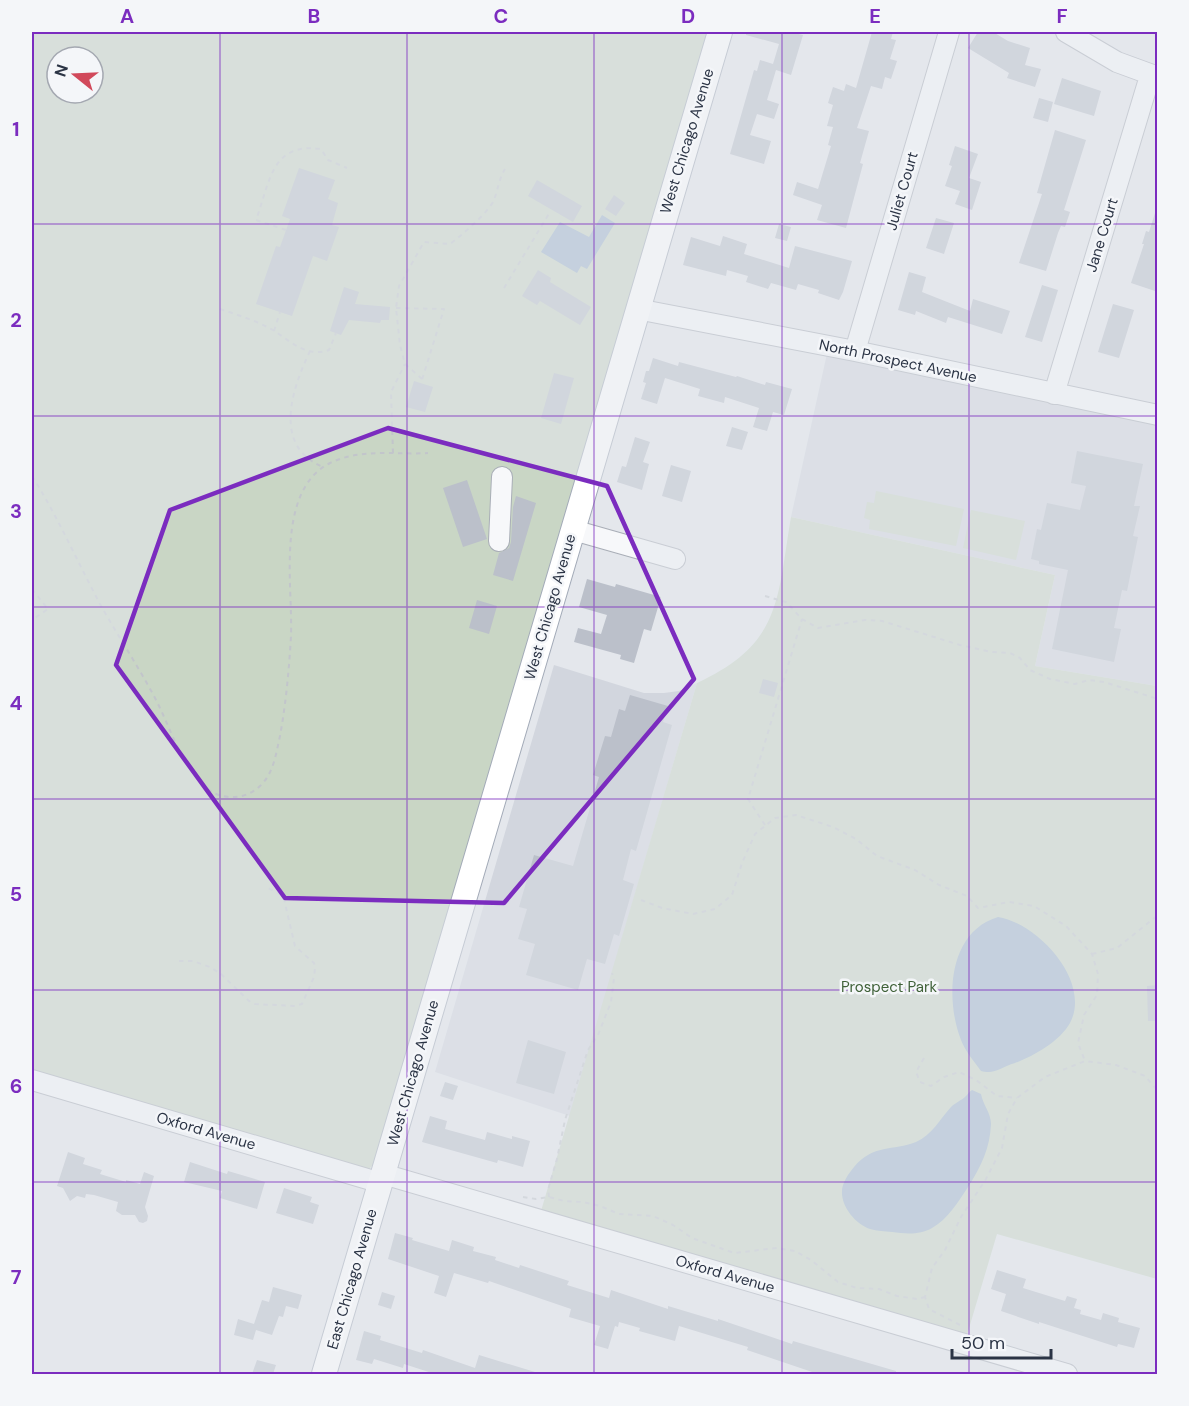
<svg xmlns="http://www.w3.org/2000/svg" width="1189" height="1406" font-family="'DM Sans',sans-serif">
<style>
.built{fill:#d2d6de}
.green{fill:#c9d6c5;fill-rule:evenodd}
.water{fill:#9fb4cc}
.building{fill:#bbc0ca}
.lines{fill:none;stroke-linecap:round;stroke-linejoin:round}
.minor-casing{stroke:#a9aeb7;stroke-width:22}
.major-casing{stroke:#a3abb8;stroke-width:26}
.path{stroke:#c2c5cb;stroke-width:2;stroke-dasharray:4.5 4.5;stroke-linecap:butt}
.minor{stroke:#f7f8fa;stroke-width:20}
.major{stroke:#fff;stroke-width:24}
.marked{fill:none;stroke:#7b2cbf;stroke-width:4.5;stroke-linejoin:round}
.grid{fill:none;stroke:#7b2cbf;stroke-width:1.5;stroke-opacity:0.55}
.labels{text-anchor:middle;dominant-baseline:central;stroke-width:5;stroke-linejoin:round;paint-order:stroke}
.street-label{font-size:15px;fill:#2b3445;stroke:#f4f6f9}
.park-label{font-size:15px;fill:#3f6138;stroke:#f4f6f9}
.neatline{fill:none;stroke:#7b2cbf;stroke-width:2}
.grid-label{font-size:20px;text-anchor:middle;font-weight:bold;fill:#7b2cbf}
</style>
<rect width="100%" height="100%" fill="#e4e7ec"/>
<!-- built -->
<path class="built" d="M828,349L1157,423V686L1035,666L1055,575L791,517Z
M554,665L644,693H664L679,691L697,683L570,1116L435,1072Z"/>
<!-- green -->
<path class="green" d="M32,32H711L375,1163L369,1169L32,1073ZM57,57H93V93H57Z
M876,491L964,509L956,546L869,529L870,520L864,518L867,502L874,503Z
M971,510L1025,521L1016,560L963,548Z
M791,517L1055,575L1035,666L1157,686V1279L997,1234L967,1335L541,1211L697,683C782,644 777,599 791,517Z"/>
<!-- water -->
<path class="water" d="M602,215L615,223L587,269L581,266L577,273L541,252L560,222L589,237Z
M998,917C1037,923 1092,981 1070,1023C1060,1041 1034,1056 1015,1063C1001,1067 995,1075 981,1071C974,1061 965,1051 961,1040C945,999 948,932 998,917Z
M972,1090L981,1094C983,1105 991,1113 991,1124C990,1148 981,1167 968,1187C958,1202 948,1219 932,1228C920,1235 906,1234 892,1232C885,1231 877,1231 870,1229C855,1224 841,1206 842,1191C842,1183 849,1173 854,1167C873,1144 893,1151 916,1142C932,1135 940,1119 951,1107C956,1102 961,1101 966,1096C968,1094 969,1092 972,1090Z"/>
<!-- building -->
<path class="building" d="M746,32H790L803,35L791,75L776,70L767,100L779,104L774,119L757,114L750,135L771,141L764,164L730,154L754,70L757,71L760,60L773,64L779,44L746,35Z
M872,32H893L891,39L896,40L890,59L897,61L891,79L885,77L882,89L871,86L857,128L869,131L860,163L863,164L846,228L817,220L822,205L793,195L797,182L818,189L831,146L828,145L833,127L827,126L833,105L828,103L833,87L844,91L846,84L856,88Z
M978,32H993L1008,41L1030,48L1025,65L1041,69L1035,87L1007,78L1009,73L968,48Z
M1062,78L1101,91L1094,116L1054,104Z
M1039,98L1053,102L1048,122L1033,118Z
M1055,130L1086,140L1064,210L1070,212L1065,227L1061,226L1058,233L1046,271L1019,263L1042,194L1037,193Z
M955,146L978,154L969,178L981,182L972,210L955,204L960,191L945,186L952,166L949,165Z
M299,168L335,180L328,199L338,203L332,225L339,227L327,261L313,256L292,316L256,304L276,246L280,247L290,219L282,216Z
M537,180L582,206L573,222L528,196Z
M614,195L625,203L616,216L605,209Z
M1155,213L1158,214V292L1131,283L1144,244H1142L1146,231L1149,232Z
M936,218L954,223L944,254L926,248Z
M779,224L791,227L787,241L775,238Z
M723,236L747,244L744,254L789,268L795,246L852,261L843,292L839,300L818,293L819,290L798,284L796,290L771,283L768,289L746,282L748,276L727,270L726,276L683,265L691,237L720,246Z
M538,270L551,278L550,282L591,307L580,325L540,301L537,305L522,296Z
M909,272L926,277L922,292L970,311L973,299L1010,311L1002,334L948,317L946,323L916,311L915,315L898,310Z
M1042,285L1058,290L1042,342L1025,337Z
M344,287L359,292L355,304L390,307L389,320H381L380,323L349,320L341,335L330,331Z
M1113,304L1134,310L1119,358L1098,352Z
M653,358L678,366L679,362L736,377L737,376L765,385L766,382L792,389L784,415L773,412L767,431L753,427L759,408L725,397L724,403L698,396L700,389L665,378L657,404L641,399L646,383L643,382L646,371H649Z
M554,373L574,378L561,424L541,418Z
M414,381L433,387L425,412L406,407Z
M732,427L748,432L742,450L726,446Z
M635,437L650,442L643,462L649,464L642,490L617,482L622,466L626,467Z
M1077,451L1143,464L1134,506H1140L1133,536L1138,537L1127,591L1122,590L1114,628L1121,629L1114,662L1052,649L1068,570L1039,564V561L1031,559L1037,529L1041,530L1047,503L1080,510L1086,486L1071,483Z
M671,465L691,471L682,502L662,496Z
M467,480L487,539L463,547L443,488Z
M516,496L536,503L513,581L493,575L499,553L509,548L511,542L513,507Z
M587,579L615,587L616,584L661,597L651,631L644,629L634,663L620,659L621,655L574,642L578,628L601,634L607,615L579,607Z
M477,600L497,606L489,634L469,628Z
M763,679L778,683L774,697L759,693Z
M630,695L668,706L663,722L672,725L636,851L631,849L623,880L634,884L619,936L614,934L605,964L587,959L578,990L526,975L535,944L518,939L527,909L519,907L534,855L573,866L599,777L593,775L605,736L611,737L619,709L625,711Z
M1158,985V1021H1148L1147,986Z
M528,1040L566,1052L554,1094L516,1083Z
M445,1082L458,1086L453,1100L440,1096Z
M430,1116L447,1121L445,1129L485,1140L487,1132L512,1139V1136L530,1141L523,1167L498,1160L497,1163L422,1142Z
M68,1152L85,1158L83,1164L102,1170L100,1174L126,1182V1180L140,1184L144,1172L154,1176L145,1207L148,1216L147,1221L143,1223L139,1222L135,1215H122L116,1211L118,1202L94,1195L86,1194L85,1198L77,1196L70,1201L63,1188L57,1186Z
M190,1162L227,1174L228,1171L265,1182L257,1209L220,1198L222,1191L184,1182Z
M284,1188L312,1197L310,1202L319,1205L313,1224L276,1213Z
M395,1233L413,1238L412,1240L449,1251L452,1240L474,1247L473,1251L496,1257L495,1260L519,1268L520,1265L569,1281L567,1285L609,1298L611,1290L668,1309V1306L718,1321V1319L792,1344L793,1341L896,1371V1374H818L747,1350L748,1347L679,1326L675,1341L639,1331L640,1328L619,1322L618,1327L615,1326L608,1349L594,1345L600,1326L569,1317L571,1309L489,1281L488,1283L454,1273L446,1297L434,1293L439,1276L388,1259Z
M997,1270L1026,1279L1023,1288L1065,1301L1067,1296L1077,1299L1074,1308L1081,1310L1080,1314L1101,1320L1103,1313L1119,1318L1118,1322L1140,1328L1134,1348L1118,1344L1117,1347L1039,1322V1324L1001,1311L1006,1294L991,1289Z
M273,1287L302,1295L298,1309L286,1306L283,1317L279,1316L272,1335L256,1330L253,1340L234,1335L238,1319L254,1324L262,1300L269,1302Z
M382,1292L395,1296L391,1309L378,1305Z
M364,1331L381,1336L380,1340L422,1353L423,1350L475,1368L479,1355L535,1372L534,1374H435L404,1364L403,1368L374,1359L372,1364L356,1360Z
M257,1360L276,1365L273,1374H252Z"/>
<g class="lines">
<defs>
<path id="minor" d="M1066,32L1117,62L1158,77
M637,309L855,351L1158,415
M855,351L949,32
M1054,394L1150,76
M573,530L675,559
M499,541L502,477
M32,1080L381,1183
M383,1174L1067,1374"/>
<path id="major" d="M324,1374L720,32"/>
</defs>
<!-- minor casing -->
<use href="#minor" class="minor-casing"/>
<!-- major casing -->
<use href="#major" class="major-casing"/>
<!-- path -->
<path class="path" d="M286,230L256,220C270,182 271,142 321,149L328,160L347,168
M504,288L550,212
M396,308L444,309L421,383
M220,309C238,315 257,321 273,330C290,341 307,358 329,350L336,333
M274,331L280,312
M310,351C292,389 272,446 323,467
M422,379L405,364L400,345L396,308L399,286L424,242L450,244C461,236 489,212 494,200C498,189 499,179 505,169
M393,453L391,392L405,364
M32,476C58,517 77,561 100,604C118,636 138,666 155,698C169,724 181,765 203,785C219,801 244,801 260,786C274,773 276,753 280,736C286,703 289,670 291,636C293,586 275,491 330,463C361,448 396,455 428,453
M32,589L48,609L32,620
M765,596L786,602L802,619L818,628L865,620L882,621L960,645L991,652L1010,653L1020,658L1030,670L1050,679L1075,684L1089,680L1104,682L1158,699
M765,825L748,799L802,619
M641,900L662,908L693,914L715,909L732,895L742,863L755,834L775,818L796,815L833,827L856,839L877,856L915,870L939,885L967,896L978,908L1009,902L1034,906L1066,926L1092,954L1098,974L1097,995L1084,1015L1078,1043L1085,1061
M1092,954L1117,948L1158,915
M179,961H193L210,967L221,974L249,1001L255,1004L295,1006L302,1004L314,977L315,968L314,963L295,946L284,899L280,894L268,888
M924,1058L916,1072L920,1082L931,1086L944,1077L959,1072L976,1080L997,1096L1017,1098
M523,1197L536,1199L549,1197L564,1201L583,1202L600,1206L619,1214L653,1216L673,1225L692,1238L734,1253L777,1248L795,1251L811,1260L838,1282L857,1288L879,1289L897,1296L917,1299L925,1297
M549,1197L548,1190L557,1159L565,1120L588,1050L598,1035L611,1002L614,978L612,973
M1158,1213V1238
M960,1325L929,1309L925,1297L932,1268L945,1250L961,1217L986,1179L1002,1148L1008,1114L1017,1098L1045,1077L1085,1061L1116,1065L1145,1076L1158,1091"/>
<!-- minor -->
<use href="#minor" class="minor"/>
<!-- major -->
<use href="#major" class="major"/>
</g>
<!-- marked area -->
<path d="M0 0H1189V1406H0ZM388,428L607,486L694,679L504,903L285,898L116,665L170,510Z" fill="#e4e7ec" fill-opacity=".55" fill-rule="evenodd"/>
<path class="marked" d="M388,428L607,486L694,679L504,903L285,898L116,665L170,510Z"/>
<!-- grid -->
<path class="grid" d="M220,32V1374M407,32V1374M594,32V1374M782,32V1374M969,32V1374M32,224H1158M32,416H1158M32,607H1158M32,799H1158M32,990H1158M32,1182H1158"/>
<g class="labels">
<!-- street labels -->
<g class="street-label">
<text transform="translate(687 141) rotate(-73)">West Chicago Avenue</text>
<text transform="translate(902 191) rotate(-74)">Juliet Court</text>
<text transform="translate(1102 235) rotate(-73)">Jane Court</text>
<text transform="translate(898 361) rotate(12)">North Prospect Avenue</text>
<text transform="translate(550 607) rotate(-74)">West Chicago Avenue</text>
<text transform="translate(413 1073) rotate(-74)">West Chicago Avenue</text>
<text transform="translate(206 1131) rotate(16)">Oxford Avenue</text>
<text transform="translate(725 1274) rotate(16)">Oxford Avenue</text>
<text transform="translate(352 1279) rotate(-74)">East Chicago Avenue</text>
</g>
<!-- park labels -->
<g class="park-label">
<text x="889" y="987">Prospect Park</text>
</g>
</g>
<!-- border -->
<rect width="1189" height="1406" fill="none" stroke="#f4f6f9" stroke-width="66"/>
<!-- north arrow -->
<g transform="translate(75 75) rotate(288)"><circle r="28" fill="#f4f6f9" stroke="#a4a8b1" stroke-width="1.5"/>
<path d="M0-4.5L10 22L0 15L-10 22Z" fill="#d1495b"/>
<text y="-9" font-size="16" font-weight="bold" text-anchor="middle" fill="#2b3445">N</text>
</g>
<!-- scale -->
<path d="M952 1349v9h99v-9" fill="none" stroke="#2b3445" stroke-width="3"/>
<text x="961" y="1349" font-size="18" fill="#2b3445" stroke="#f4f6f9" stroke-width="4.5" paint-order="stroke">50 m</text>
<rect x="33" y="33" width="1123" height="1340" class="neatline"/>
<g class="grid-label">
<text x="127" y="23">A</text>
<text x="314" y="23">B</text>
<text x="501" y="23">C</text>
<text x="688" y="23">D</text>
<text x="875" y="23">E</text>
<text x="1062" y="23">F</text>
<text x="16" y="136">1</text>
<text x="16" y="327">2</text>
<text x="16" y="518">3</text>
<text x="16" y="710">4</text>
<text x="16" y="901">5</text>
<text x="16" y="1093">6</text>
<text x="16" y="1284">7</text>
</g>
</svg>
